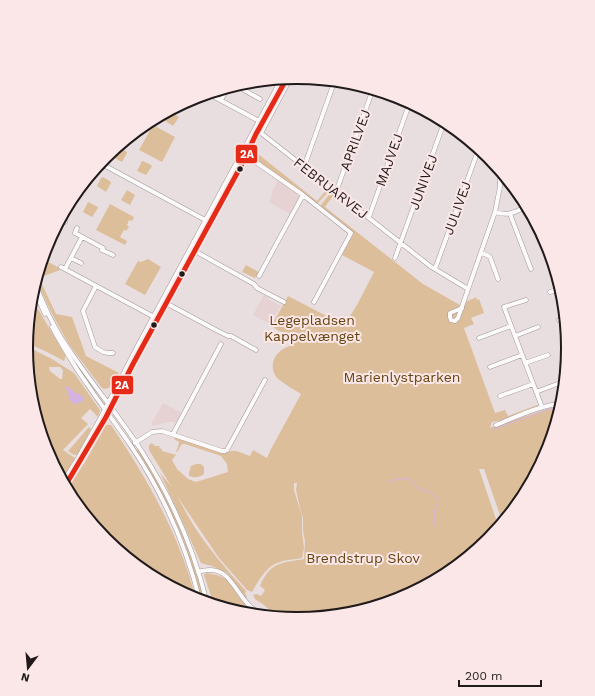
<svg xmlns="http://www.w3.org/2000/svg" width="595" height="696" font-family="'Work Sans',sans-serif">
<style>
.built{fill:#e6d1d3}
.green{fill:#ddbe9b;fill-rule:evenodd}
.water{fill:#d5b3e1}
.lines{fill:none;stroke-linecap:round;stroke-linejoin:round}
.stream{stroke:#d5b3e1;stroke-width:1}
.minor-casing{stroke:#a09899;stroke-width:5}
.minor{stroke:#fcfafa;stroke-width:4}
.bus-1-casing{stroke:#fbe7e8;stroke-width:8}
.bus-1{stroke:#e52b18;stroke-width:5}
.bus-dot{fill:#201a1a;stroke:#fbe7e8;stroke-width:1.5}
.labels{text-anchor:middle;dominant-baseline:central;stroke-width:4;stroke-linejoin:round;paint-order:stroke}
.street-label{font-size:14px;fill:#201a1a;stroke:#fbe7e8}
.park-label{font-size:14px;fill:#66440e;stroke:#fbe7e8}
.rim{fill:none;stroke:#201a1a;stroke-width:2}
.line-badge{stroke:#fbe7e8;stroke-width:1.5}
.badge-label{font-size:11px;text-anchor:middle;font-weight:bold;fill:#fff}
</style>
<rect width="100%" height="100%" fill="#e9dedf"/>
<!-- built -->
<path class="built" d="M278,180L297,194L299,197L290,214L269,202L272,195V192Z
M264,295L268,297V299L281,306L271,322L268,323L253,315Z
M163,403L182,413L177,422H169L152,426L151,424Z"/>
<!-- green -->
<path class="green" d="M169,111L179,117L173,126L164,120Z
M153,125L175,137L162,162L139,150Z
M119,147L127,152V153L122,162L113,157Z
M253,150L317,201L328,188L330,190L317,204L253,159L252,152Z
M142,161H143L151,165L152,166L146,175L137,171Z
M103,177L111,182V183L106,192L97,186L101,178Z
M127,190L135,195L130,205L121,200Z
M332,191L335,193L325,207L423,284L460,305L458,307L465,304L467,301L477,297L476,300L479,299L484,313L471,318L474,324L464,328L495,413L505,410L508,416L537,405H538V406C528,412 504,420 492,422L490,428L547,409L562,406L548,452L523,499L503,524L484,469H479L499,528L489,540L448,574L401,599L350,614L297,619L278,618L264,605L255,599L253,595L257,594L261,596L265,590L260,586C270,562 281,563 304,559L305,541L303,531V518L300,508L296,490L297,483H294V490L302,516V532L304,548L302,558C295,560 287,559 280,562C266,566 259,580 252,592L247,590L219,558L177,496C182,505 187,514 192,523C207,547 227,570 246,591L245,594L247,596L246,598L227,573L212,566L201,563L160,473L171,486L149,450V445L152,443L155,446H160L159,448L162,449V451L176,455L172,460L177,469L188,479L196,482L228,472L227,464L221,456L185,444H182L177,452H176L178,447L179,442L174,439L175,437L225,454C233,447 241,453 250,456L253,450L267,458L270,451L301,394C293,389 284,384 277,378C275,376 274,373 273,370C271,358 279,349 290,346L294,339L274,328L273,323L288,296L344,325L357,305L374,272L342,255L354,233L320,206Z
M88,202L98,207V208L92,217L83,212Z
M110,204L134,217L132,221L129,220L127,225L129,227L126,231L124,230L120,237L127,241L125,245L96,230Z
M42,259L62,269L60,270L39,278L56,314L72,317L86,356L119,373L109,388L104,389L101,387L68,343L53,316L36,280Z
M148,259L161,267L145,295L125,284L138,261L141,262Z
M246,265L259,272L255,278L242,272Z
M38,309L65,355V358L64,361L47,352L27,343L30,311Z
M26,346L52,359L74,373L100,410L98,417L90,409L81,418L88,424L63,450L75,458L62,480L47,452L31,401ZM49,367H60L63,370L62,379H60L50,371Z
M106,425H111C147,478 180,536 196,599L146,574L105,540L72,499L67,490L85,462Z
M89,427L91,429L78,454L76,455C73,455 71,453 68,451L69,450Z
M138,449C170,497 190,547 205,602L202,601C196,580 190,558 182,537C169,507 153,478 136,450Z
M196,464H201L204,467V474C199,478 195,478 189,476V473L191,466Z
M206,573L217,575L226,579L247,607L257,616L244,614L214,605L204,575Z"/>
<!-- water -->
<path class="water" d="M68,386L75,393L79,394L83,397V400L80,403L74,404L70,400L66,387Z"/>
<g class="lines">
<!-- stream -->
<path class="stream" d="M492,430L549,409L562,407
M388,482C394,479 404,477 410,480C412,481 414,485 416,487C422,491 436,491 438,500C438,503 436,506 435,509C434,513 433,523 436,527
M84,514L92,518L97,525L100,526V530L102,532V535L103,537"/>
<defs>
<path id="minor" d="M291,77L261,133L430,266L468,289
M268,79L270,81
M235,85L260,99
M207,93L259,121
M221,100L228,87
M243,156L254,161L303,195L351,233L314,302
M100,163L207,221
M304,167L335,80
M336,192L373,89
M495,212C509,217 516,211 528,206
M510,214L531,269
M369,217L410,102
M60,220L65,222
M77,228L75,233L103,248L102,250L113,255
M193,250L254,284L257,288L284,302
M481,253L487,255L490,257L498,279
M71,258L81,263
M395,258L445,120
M61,267L156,318
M65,269L82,237
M435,269L479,148
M259,276L303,195
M35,284C45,307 55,331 70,351C93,385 119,416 141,450C171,497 194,549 207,603
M96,286L84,309L83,311L95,347L103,352L108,353H113
M33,288L45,314
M550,292L562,288
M526,300L504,307L542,407
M164,302L216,330L228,336H231L256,350
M462,308L450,313V317L451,320L455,321L458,318L495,212L500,187L499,168
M559,320L566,317
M52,327C63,347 74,366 87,384C101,405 117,425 131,446C163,493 186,546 200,601
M515,336L538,327
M479,338L511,326
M525,363L548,355
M490,367L522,355
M536,392L557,384
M500,396L533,384
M496,425C516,417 542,404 563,404
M173,434L221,344
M135,443L152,432L162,431L222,451H225L227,450L265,380
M63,482L78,458L100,419L136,349L259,121L282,78
M65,486L106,417L133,364L241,166L256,134L287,78
M198,572C227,563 232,586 247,603C252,609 259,613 265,616"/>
</defs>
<!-- minor casing -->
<use href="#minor" class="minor-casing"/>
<!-- minor -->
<use href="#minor" class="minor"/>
<defs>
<path id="bus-1" d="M65,486L106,417L133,364L241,166L256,134L287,78"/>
</defs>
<!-- bus-1 casing -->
<use href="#bus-1" class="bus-1-casing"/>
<!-- bus-1 -->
<use href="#bus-1" class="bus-1"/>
</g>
<!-- markers -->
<g class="bus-dot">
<circle cx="240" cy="169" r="3.5"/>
<circle cx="182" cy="274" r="3.5"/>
<circle cx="154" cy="325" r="3.5"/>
</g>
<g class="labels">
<!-- street labels -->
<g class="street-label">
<text transform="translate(355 140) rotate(-70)">APRILVEJ</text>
<text transform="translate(389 160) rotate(-70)">MAJVEJ</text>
<text transform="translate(423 182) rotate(-70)">JUNIVEJ</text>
<text transform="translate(331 188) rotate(38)">FEBRUARVEJ</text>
<text transform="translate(457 208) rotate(-70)">JULIVEJ</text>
</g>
<!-- park labels -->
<g class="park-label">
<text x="312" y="320">Legepladsen<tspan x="312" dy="16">Kappelvænget</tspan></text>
<text x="402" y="377">Marienlystparken</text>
<text x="363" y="558">Brendstrup Skov</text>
</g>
</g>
<!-- crop -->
<path d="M0 0H595V696H0ZM33 348a264 264 0 1 1 528 0a264 264 0 1 1-528 0Z" fill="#fbe7e8" fill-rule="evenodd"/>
<path class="rim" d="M33 348a264 264 0 1 1 528 0a264 264 0 1 1-528 0Z"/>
<g class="line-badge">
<rect x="235" y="144" width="23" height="20" rx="4" fill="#e52b18"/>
<rect x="111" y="375" width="23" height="20" rx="4" fill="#e52b18"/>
</g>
<g class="badge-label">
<text x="247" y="158">2A</text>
<text x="122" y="389">2A</text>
</g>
<!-- north arrow -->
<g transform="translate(28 668) rotate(196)" stroke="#fbe7e8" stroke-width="3" paint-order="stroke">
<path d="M0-3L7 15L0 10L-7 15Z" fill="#201a1a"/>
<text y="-6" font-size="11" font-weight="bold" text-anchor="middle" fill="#201a1a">N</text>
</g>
<!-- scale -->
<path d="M459 680v6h82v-6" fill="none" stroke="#201a1a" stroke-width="2"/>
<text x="465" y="680" font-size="12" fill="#201a1a" stroke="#fbe7e8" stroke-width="3" paint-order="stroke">200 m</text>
</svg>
